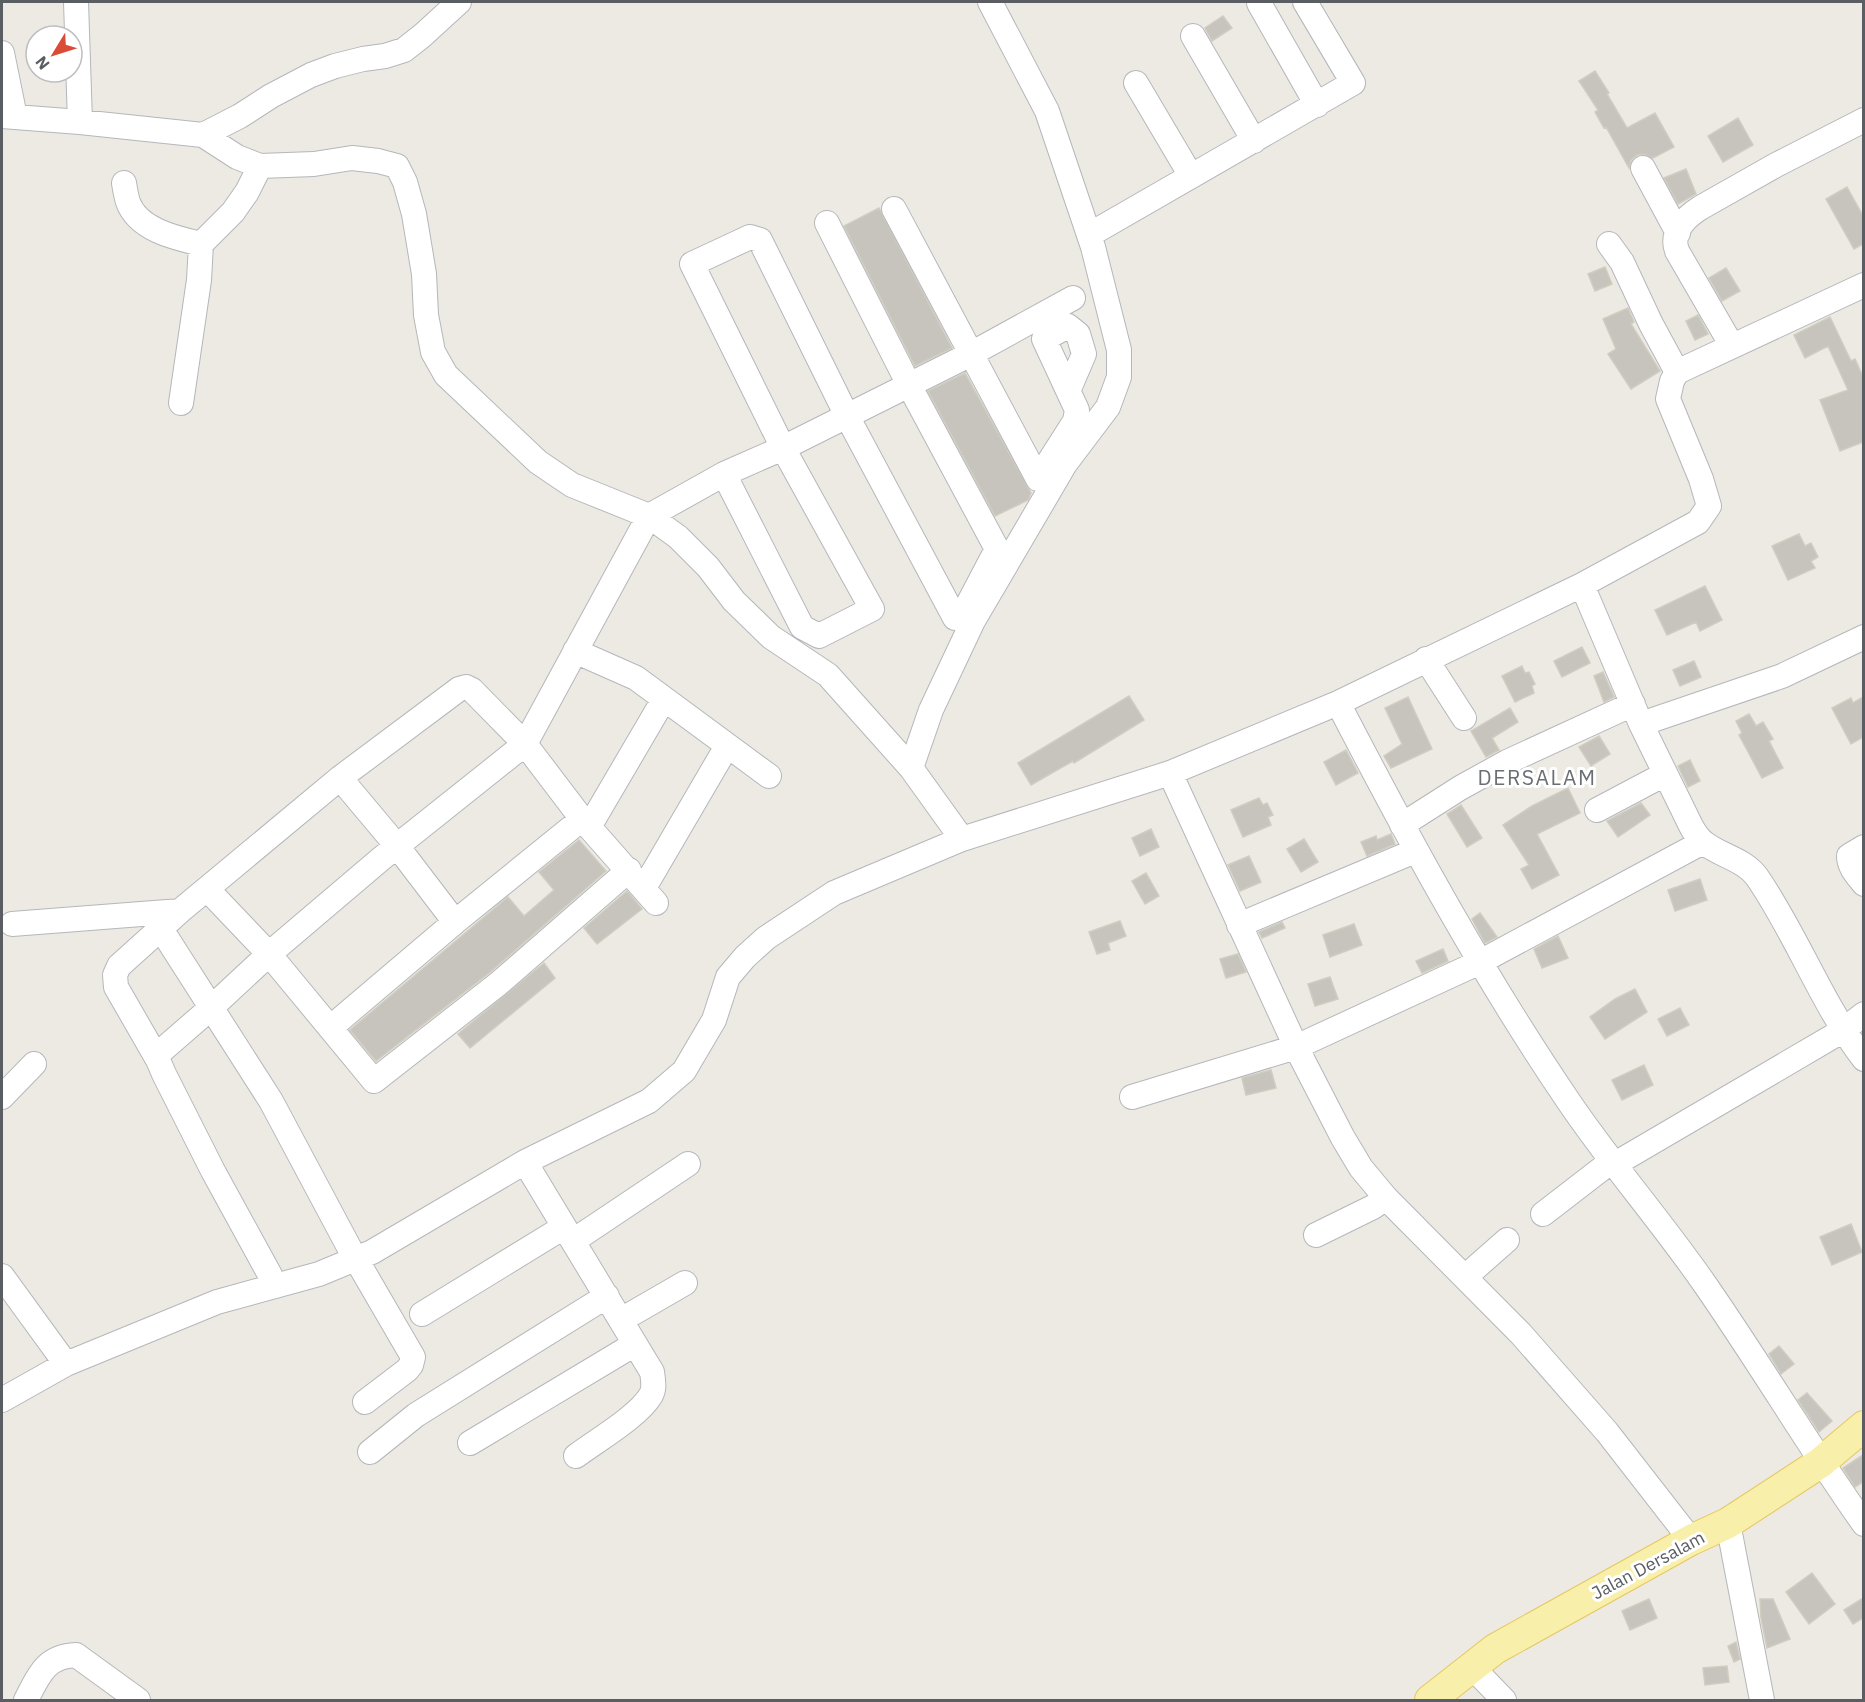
<svg xmlns="http://www.w3.org/2000/svg" width="1865" height="1702" font-family="'IBM Plex Sans',sans-serif">
<style>
.building{fill:#c7c4be;stroke:#d0ccc0;stroke-width:1.5}
.lines{fill:none;stroke-linecap:round;stroke-linejoin:round}
.minor-casing{stroke:#b4b7bb;stroke-width:26}
.major-casing{stroke:#e6c760;stroke-width:32}
.minor{stroke:#fff;stroke-width:24}
.major{stroke:#f8efaa;stroke-width:30}
.labels{text-anchor:middle;dominant-baseline:central;stroke-width:6;stroke-linejoin:round;paint-order:stroke}
.street-label{font-size:18px;fill:#5a5d61;stroke:#fff}
.quarter-label{font-size:21px;letter-spacing:1.5px;fill:#6b6f73;stroke:#fff}
</style>
<rect width="100%" height="100%" fill="#eceae2"/>
<!-- building -->
<path class="building" d="M1223,16L1232,28L1212,41L1205,28Z
M1595,71L1609,93L1607,94L1627,128L1655,113L1674,147L1653,158L1644,154L1637,155L1631,160L1629,168L1606,127L1604,128L1595,112L1598,110L1579,81Z
M1738,118L1753,145L1723,162L1708,136Z
M1686,169L1696,194L1678,204L1664,178Z
M1847,187L1863,216V244L1854,249L1826,199Z
M879,208L952,348L915,366L844,226Z
M1605,267L1612,284L1595,291L1588,274Z
M1726,268L1740,291L1722,301L1709,278Z
M1628,308L1634,322L1631,324L1660,371L1631,389L1608,354L1616,349L1603,319Z
M1698,315L1708,334L1695,340L1686,321Z
M1830,317L1851,361L1855,359L1863,377V442L1840,451L1820,400L1848,390L1828,346L1805,358L1794,335Z
M965,373L1031,493L1028,500L995,516L928,391Z
M1799,534L1805,546L1811,543L1818,557L1811,561L1815,568L1788,580L1772,546Z
M1705,586L1722,620L1700,631L1696,622L1667,635L1655,610Z
M1582,647L1590,663L1562,677L1554,661Z
M1694,661L1701,677L1680,686L1673,670Z
M1522,666L1525,673L1529,672L1535,684L1532,686L1534,693L1515,702L1502,676Z
M1603,672L1614,697L1604,702L1594,676Z
M1129,696L1144,720L1074,763L1073,761L1031,785L1018,763Z
M1408,697L1432,749L1391,768L1384,756L1402,744L1385,708Z
M1863,697V737L1851,744L1832,708L1851,698L1853,703Z
M1510,708L1518,722L1492,738L1499,750L1486,757L1471,731Z
M1749,714L1756,726L1763,722L1773,739L1769,741L1783,768L1762,778L1739,735L1742,733L1736,721Z
M1599,736L1610,754L1591,766L1579,747Z
M1346,750L1358,773L1336,785L1324,762Z
M1690,760L1700,781L1688,787L1678,766Z
M1568,788L1580,813L1537,834L1559,875L1532,889L1521,869L1529,865L1503,825L1532,806Z
M1259,798L1263,805L1267,803L1273,815L1268,817L1271,825L1243,837L1231,810Z
M1641,803L1650,815L1618,837L1607,821Z
M1461,805L1482,838L1467,847L1447,814Z
M1151,829L1159,847L1140,856L1132,838Z
M1391,834L1395,844L1367,856L1361,842L1376,836L1377,840Z
M1304,839L1318,862L1301,872L1287,849Z
M579,840L606,871L489,973L376,1061L350,1030L508,897L524,916L554,890L539,872Z
M1249,856L1261,882L1240,891L1228,865Z
M1146,873L1159,896L1145,904L1132,881Z
M1700,879L1707,900L1675,911L1668,890Z
M627,891L642,909L597,944L584,928Z
M1480,913L1497,937L1485,943L1472,919Z
M1120,921L1126,936L1108,943L1110,950L1097,954L1089,932Z
M1282,922L1285,928L1262,938L1259,932Z
M1354,924L1362,945L1330,957L1323,935Z
M1558,936L1568,958L1542,968L1534,949Z
M1443,949L1448,961L1422,973L1416,961Z
M1238,954L1246,972L1226,978L1220,959Z
M544,963L555,978L470,1048L458,1034Z
M1330,977L1338,999L1315,1006L1308,984Z
M1635,989L1647,1012L1605,1039L1590,1017L1615,999Z
M1680,1008L1689,1025L1667,1036L1658,1019Z
M1644,1065L1653,1085L1622,1100L1612,1080Z
M1271,1070L1276,1088L1246,1095L1242,1078Z
M1851,1224L1862,1252L1832,1265L1820,1237Z
M1779,1346L1794,1364L1781,1374L1769,1354Z
M1807,1393L1832,1421L1819,1432L1798,1400Z
M1863,1455V1482L1855,1487L1843,1468Z
M1812,1573L1835,1604L1809,1624L1786,1592Z
M1863,1598V1618L1853,1624L1844,1610Z
M1649,1599L1657,1618L1630,1630L1622,1611Z
M1760,1599H1773L1790,1639L1767,1648L1761,1618Z
M1736,1642L1740,1659L1734,1662L1728,1646Z
M1727,1666L1729,1682L1705,1685L1703,1668Z"/>
<g class="lines">
<defs>
<path id="minor" d="M76,2L80,122
M1259,3L1317,105
M1193,36L1254,141
M2,53L15,117
M1136,83L1191,176
M2,116L80,122L203,135L237,157L260,166L314,164L352,158L378,161L397,166L405,182L414,214L424,274L426,315L433,352L446,375L538,462L572,485L649,516L678,537L708,567L734,601L771,637L828,675L911,768L962,839L834,893L766,938L745,957L728,977L714,1020L684,1071L649,1101L525,1162L372,1252L319,1274L217,1302L66,1364L2,1400
M203,135L240,116L271,96L311,75L335,66L363,59L385,56L404,50L423,35L459,2
M1643,168L1678,233
M124,183C125,189 126,196 128,202C138,230 176,238 201,244
M894,209L1038,479L1075,421L1077,410L1044,339L1068,326L1078,334L1084,354L1069,389
M1089,235L1353,83L1305,2
M1609,244L1622,262L1651,324L1677,372
M1732,346L1677,251C1670,232 1686,217 1700,208L1776,165L1864,120
M181,403L199,280L201,244L233,212L247,192L260,166
M724,474L802,627L819,636L872,609L783,448L692,264L750,237L760,240L847,416L955,618L960,616L966,608L997,549L909,385L827,223
M1582,585L1641,724L1692,828C1695,833 1699,839 1703,842C1720,856 1744,859 1757,877C1797,935 1821,1003 1864,1059
M575,651L636,678L769,776
M1426,659L1464,718
M1338,703C1409,840 1482,974 1569,1102C1611,1164 1661,1221 1704,1283C1759,1362 1808,1445 1864,1524
M1641,724L1782,676L1864,637
M911,768L931,710L973,621L1065,464L1108,407L1119,377V350L1093,247L1047,111L990,2
M1170,773L1296,1047L1343,1138L1361,1168L1386,1198L1521,1334L1607,1432L1691,1540
M340,778L397,846L455,922L582,819
M1597,810L1665,774
M1402,825L1460,788L1507,762L1633,704
M589,827L664,699
M962,839L1170,773L1338,703L1582,585L1698,522L1709,506L1701,479L1668,399L1672,381L1677,372L1864,285
M1864,847L1849,856C1849,867 1857,875 1864,884
M644,888L727,746
M207,889L269,954L374,1081L498,984L629,870
M12,924L180,911
M1239,925L1415,851
M161,929L271,1101L351,1251
M330,1028L455,922
M158,1060L116,987L115,975L119,966L180,911L340,778L459,689L466,687L472,690L525,744L582,819L656,903
M2,1097L34,1064
M1132,1097L1296,1047L1480,962L1703,842
M525,1162L652,1372C653,1380 655,1388 651,1395C639,1416 596,1441 576,1456
M1615,1164L1842,1031L1864,1014
M1543,1214L1613,1160
M1316,1235L1373,1207L1386,1198
M573,1241L688,1164
M356,1259L413,1357L411,1365L407,1370L365,1402
M270,1275L213,1171L164,1074L158,1060L159,1053L212,1007L269,954L382,858L525,744L649,516L724,474L783,448L971,354L1073,298
M2,1276L66,1364
M1465,1277L1507,1240
M422,1314L564,1227
M621,1320L685,1283
M470,1443L635,1344
M370,1452L416,1415L607,1296
M1728,1523L1762,1700
M1472,1667L1504,1700
M26,1700C38,1677 45,1656 76,1655L138,1700"/>
<path id="major" d="M1430,1700L1495,1649L1691,1540L1728,1523L1820,1463L1864,1426"/>
</defs>
<!-- minor casing -->
<use href="#minor" class="minor-casing"/>
<!-- major casing -->
<use href="#major" class="major-casing"/>
<!-- minor -->
<use href="#minor" class="minor"/>
<!-- major -->
<use href="#major" class="major"/>
</g>
<g class="labels">
<!-- street labels -->
<g class="street-label">
<text transform="translate(1648 1565) rotate(-28)">Jalan Dersalam</text>
</g>
<!-- quarter labels -->
<g class="quarter-label">
<text x="1537" y="777">DERSALAM</text>
</g>
</g>
<!-- border -->
<rect width="1865" height="1702" fill="none" stroke="#5a5d61" stroke-width="6"/>
<!-- north arrow -->
<g transform="translate(54 54) rotate(232)"><circle r="28" fill="#ffffff" stroke="#bdbec0" stroke-width="1.5"/>
<path d="M0-4.5L10 22L0 15L-10 22Z" fill="#db4c38"/>
<text y="-9" font-size="16" font-weight="bold" text-anchor="middle" fill="#5a5d61">N</text>
</g>
</svg>
